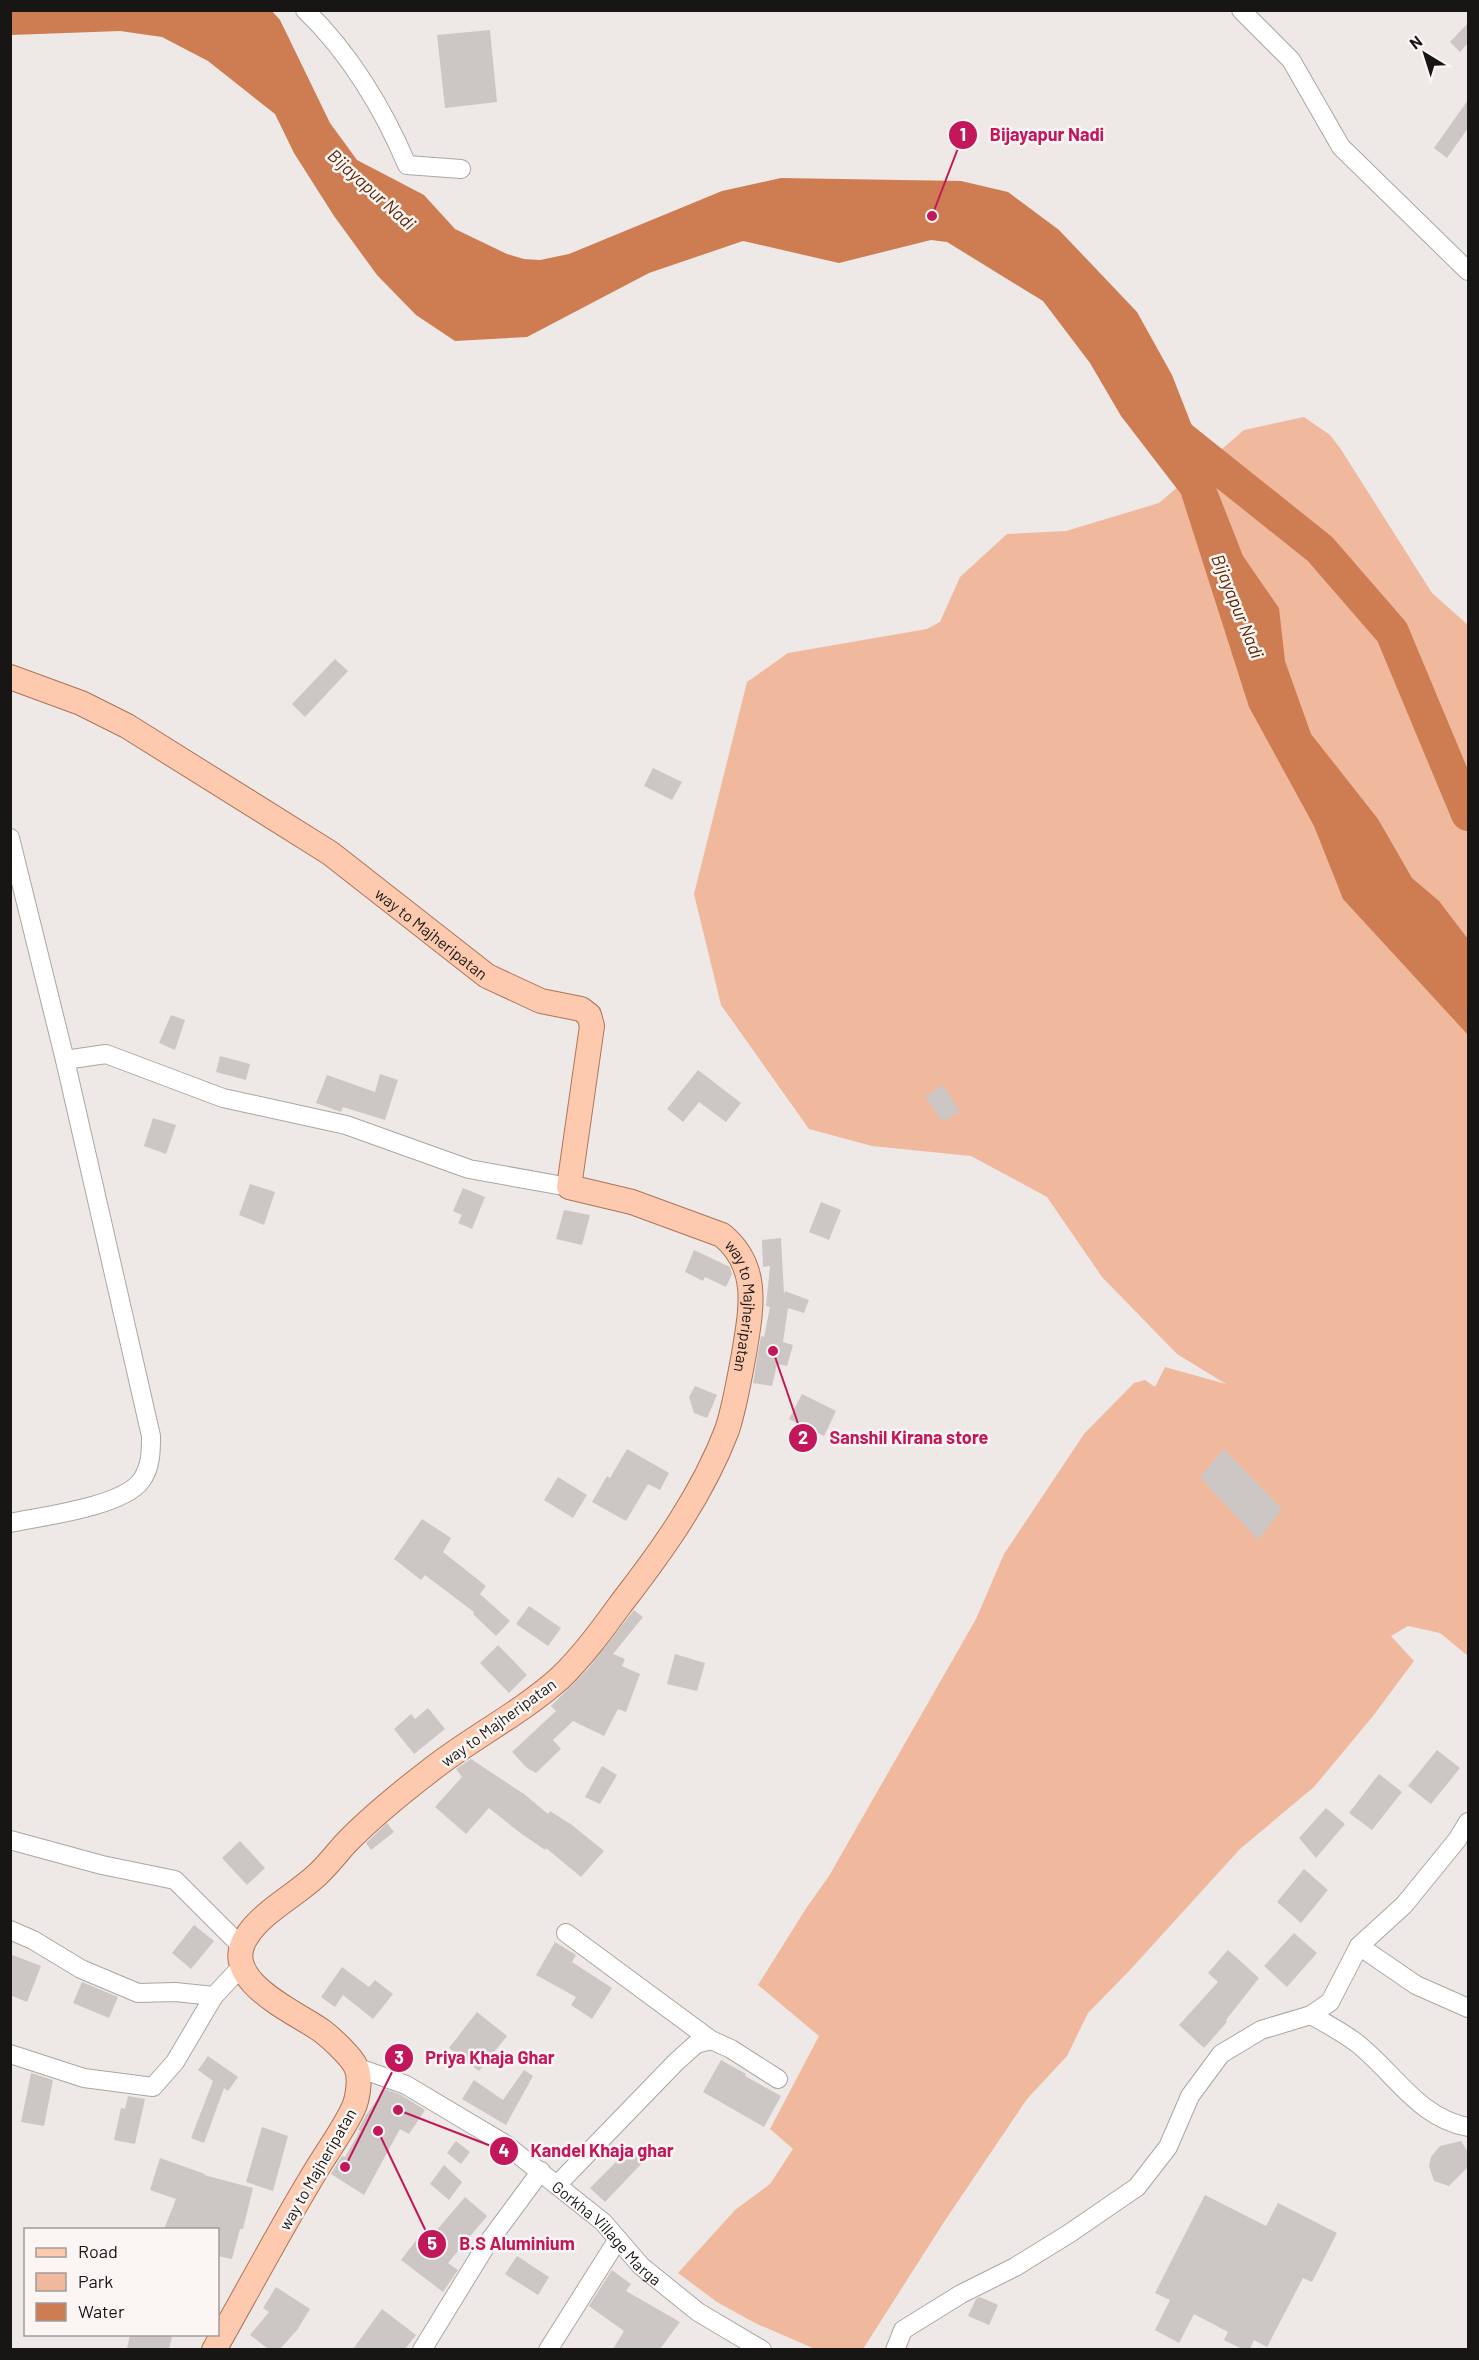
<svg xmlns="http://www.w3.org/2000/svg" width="1479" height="2360" font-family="Barlow,sans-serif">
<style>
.green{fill:#f0b99d}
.water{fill:#ce7d52}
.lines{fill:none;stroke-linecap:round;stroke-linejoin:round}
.river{stroke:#ce7d52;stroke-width:34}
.building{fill:#ccc6c4}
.minor-casing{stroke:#aba6a4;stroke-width:20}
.major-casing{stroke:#ac7456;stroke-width:26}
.minor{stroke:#fff;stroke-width:18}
.major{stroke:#fdcaaf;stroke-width:24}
.labels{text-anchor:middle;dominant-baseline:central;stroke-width:5;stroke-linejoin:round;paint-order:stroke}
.street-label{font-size:16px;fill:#181615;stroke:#fbf6f3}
.water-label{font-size:18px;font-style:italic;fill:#5a2604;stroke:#fbf6f3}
.leader{fill:none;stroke:#c2185b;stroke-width:2}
.callout-dot{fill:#c2185b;stroke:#fbf6f3;stroke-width:2}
.mark-label{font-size:18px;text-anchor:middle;font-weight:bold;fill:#fff}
.callout-label{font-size:18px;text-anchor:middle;font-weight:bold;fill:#c2185b;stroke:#fbf6f3;stroke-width:5;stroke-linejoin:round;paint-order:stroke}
</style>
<rect width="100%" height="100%" fill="#eee8e6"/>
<!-- green -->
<path class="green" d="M1304,417L1330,435L1340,448L1432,593L1468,625V1656L1440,1633L1408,1626L1391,1636L1414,1661L1373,1716L1314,1787L1240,1849L1130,1970L1088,2013L1067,2056L1027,2099L944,2222L863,2349H815L755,2323L717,2302L678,2273L735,2210L770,2184L793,2149L770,2129L819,2036L758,1985L807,1907L829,1876L976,1619L1004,1554L1084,1434L1134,1383L1145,1380L1155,1387L1165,1367L1226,1384L1177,1354L1102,1277L1047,1197L971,1156L872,1146L809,1129L721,1005L694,894L747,682L788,653L927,629L940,622L960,577L1007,534L1066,531L1159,503L1244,430Z"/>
<!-- water -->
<path class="water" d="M11,10L272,11L280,20L330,123L357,160L424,195L455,229L507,254L524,259L540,260L569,254L722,191L781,178L961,181L1008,192L1059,230L1137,312L1172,375L1243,556L1279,608L1285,661L1311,734L1378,819L1412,878L1439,901L1468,939V1035L1343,899L1314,826L1249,707L1181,494L1121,416L1090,363L1043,301L947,242L931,240L839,263L743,241L649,273L527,337L455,341L416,315L377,275L334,216L294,153L275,114L208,61L162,37L120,31L11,35Z"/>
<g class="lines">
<!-- river -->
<path class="river" d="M1166,426L1320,549L1392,632L1468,814"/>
</g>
<!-- building -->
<path class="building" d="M1468,23V43L1460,52L1450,42Z
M490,30L497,102L445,108L437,35Z
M1468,100V128L1447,158L1434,148Z
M335,659L348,671L305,717L292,704Z
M653,768L682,782L672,800L644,786Z
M171,1015L185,1020L175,1050L159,1043Z
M220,1056L250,1064L246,1080L216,1072Z
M698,1070L741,1103L726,1122L699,1102L683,1122L667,1109Z
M380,1074L398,1080L385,1120L343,1107L341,1112L316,1103L327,1075L375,1092Z
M943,1085L960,1111L943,1122L925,1097Z
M153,1118L176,1125L166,1154L144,1146Z
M250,1184L275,1192L264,1225L239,1215Z
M463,1188L485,1197L472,1229L458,1223L462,1215L453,1211Z
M821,1202L841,1210L829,1240L809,1232Z
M564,1210L590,1215L582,1245L556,1239Z
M781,1238L784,1294L785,1291L809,1300L804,1313L788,1308L783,1342L793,1345L787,1366L777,1364L772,1386L753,1383L761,1336L764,1337L770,1307L766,1306L770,1266L763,1267L762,1240Z
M694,1250L730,1267L732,1274L726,1287L705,1277L703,1281L685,1272Z
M695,1386L717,1395L707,1418L694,1413L689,1397Z
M802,1394L836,1411L824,1436L789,1419Z
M627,1449L669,1473L660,1490L648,1484L626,1521L592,1502L607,1476L610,1478Z
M1224,1449L1282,1509L1258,1540L1200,1477Z
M558,1477L587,1495L573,1518L544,1500Z
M422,1519L451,1538L443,1552L486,1586L480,1594L510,1621L496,1636L473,1614L474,1612L425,1575L421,1580L394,1559Z
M529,1606L561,1628L548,1646L516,1624Z
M634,1610L643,1617L613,1654L625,1659L622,1666L640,1674L626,1712L618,1709L604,1736L573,1721L553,1740L561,1749L536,1773L527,1768L512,1752L556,1711L551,1706L588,1669Z
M498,1645L527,1675L509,1693L480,1663Z
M675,1654L705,1663L697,1691L667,1684Z
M428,1708L445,1729L414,1754L394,1729L411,1714L415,1719Z
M1437,1750L1460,1768L1431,1804L1408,1786Z
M471,1759L524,1794L548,1814L550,1811L572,1825L604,1851L581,1877L546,1848L545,1850L519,1832L489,1808L466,1834L435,1807L462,1777L456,1769Z
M602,1766L617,1775L600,1804L585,1797Z
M1379,1774L1402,1792L1372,1830L1349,1813Z
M1326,1808L1345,1824L1316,1858L1299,1838Z
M387,1823L394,1832L371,1850L366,1843Z
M240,1841L265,1868L247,1885L222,1858Z
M1304,1869L1328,1890L1301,1923L1277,1902Z
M194,1925L214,1941L191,1969L172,1953Z
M1294,1933L1317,1953L1287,1987L1264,1966Z
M555,1942L576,1955L572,1962L612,1988L592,2019L571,2005L576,1997L536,1975Z
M1228,1950L1259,1978L1226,2020L1227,2022L1204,2048L1179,2025L1218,1982L1208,1973Z
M10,1954L41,1966L27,2002L10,1995Z
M342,1967L369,1987L375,1980L393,1994L373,2019L343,1995L335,2007L321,1997Z
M82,1982L118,1997L109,2018L73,2003Z
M477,2012L507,2036L479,2071L449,2048Z
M208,2056L238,2077L228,2091L224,2088L204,2143L191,2138L213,2081L198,2070Z
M721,2060L746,2074L745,2076L781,2096L764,2127L703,2092Z
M524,2070L533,2076L506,2125L462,2099L474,2080L503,2100Z
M31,2073L53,2080L44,2126L21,2122Z
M385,2089L401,2095L425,2110L409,2134L400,2129L364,2195L331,2174L342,2156L345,2157L360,2131L358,2130L366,2115Z
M128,2096L145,2099L135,2144L114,2140L121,2108L125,2109Z
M262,2127L288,2136L273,2191L246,2182Z
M456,2141L470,2152L461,2164L447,2153Z
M1461,2141L1468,2152V2167L1449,2186L1434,2181L1429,2166L1431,2157L1440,2146Z
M630,2148L644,2161L605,2202L590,2188Z
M160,2158L205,2174L204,2175L253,2188L243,2229H240L232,2259L218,2256V2229H164L176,2199L150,2190Z
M444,2165L462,2182L449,2200L430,2184Z
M1205,2195L1266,2226L1278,2203L1337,2233L1312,2282L1303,2278L1267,2347L1254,2340L1250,2349H1242L1224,2340L1228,2332L1194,2314L1179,2343L1155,2330L1170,2300L1155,2293Z
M465,2197L487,2216L448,2263L458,2270L443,2292L401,2260L417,2239L424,2245Z
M517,2256L549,2277L538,2295L505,2274Z
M612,2270L631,2284L626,2291L680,2322L660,2349H613L624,2331L589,2306Z
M276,2287L310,2309L297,2330L280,2349H268L250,2335L269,2312L263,2308Z
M980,2297L998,2305L989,2325L968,2316L976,2299Z
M382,2309L416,2335L405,2349H353Z
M130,2334H164L172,2337L169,2349H127Z"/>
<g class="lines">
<defs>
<g id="minor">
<path d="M305,10C349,52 384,110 407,165L461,169"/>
<path d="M1241,10L1291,60L1341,147L1468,271"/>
<path d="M10,838L65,1060L151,1436C151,1452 151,1467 141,1481C121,1507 43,1516 10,1523"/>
<path d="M65,1060L106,1054L223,1098L346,1125L469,1169L569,1187"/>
<path d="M10,1840L102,1865L175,1880L242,1947"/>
<path d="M10,1930L33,1940L81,1969L138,1993L175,1992L214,1996"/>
<path d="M1359,1946L1416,1985L1468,2008"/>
<path d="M1311,2015C1327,2024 1344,2033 1358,2044C1395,2074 1419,2118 1468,2127"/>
<path d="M711,2040L731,2049L778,2079"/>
<path d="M10,2054L84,2078L153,2087L175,2062L214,1996L243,1965"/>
<path id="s1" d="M356,2067L406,2085L505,2144L603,2222L641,2266L698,2312L762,2350"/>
<path d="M557,2185L676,2062L696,2044L711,2040L566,1933"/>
<path d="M422,2350L487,2244L541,2171"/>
<path d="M548,2350L618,2239"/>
<path d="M895,2350L903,2330L961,2294L1015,2267L1070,2233L1137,2187L1168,2147L1190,2096L1221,2054L1261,2030L1311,2015L1330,2002L1359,1946L1404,1905L1457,1840L1468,1822"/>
</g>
<g id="major">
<path id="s2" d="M10,677L81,703L127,726L330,853L487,976L541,1001L581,1009L589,1015L592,1026L569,1187L632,1202L722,1235C761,1267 751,1310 744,1354C739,1379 735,1406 727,1430C703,1493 664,1548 623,1601C604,1627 584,1655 560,1678C521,1713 473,1737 432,1769C402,1792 372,1816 346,1843C336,1854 327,1866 317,1875C296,1895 262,1912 247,1936C217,1980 296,2012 322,2031C330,2037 352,2057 356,2067C361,2077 358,2099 353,2109C341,2134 323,2157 309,2182C276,2237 246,2294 214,2350"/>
</g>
</defs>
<!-- minor casing -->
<use href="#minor" class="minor-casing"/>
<!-- major casing -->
<use href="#major" class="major-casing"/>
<!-- minor -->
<use href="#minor" class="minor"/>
<!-- major -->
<use href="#major" class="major"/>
</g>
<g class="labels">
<!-- street labels -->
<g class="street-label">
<text stroke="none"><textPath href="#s2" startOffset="496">way to Majheripatan</textPath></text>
<text stroke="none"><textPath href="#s2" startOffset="1089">way to Majheripatan</textPath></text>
<text transform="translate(498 1722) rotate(-36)">way to Majheripatan</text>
<text transform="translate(317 2169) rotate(-60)">way to Majheripatan</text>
<text stroke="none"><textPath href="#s1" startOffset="304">Gorkha Village Marga</textPath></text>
</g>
<!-- water labels -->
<g class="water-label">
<text transform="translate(372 189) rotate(42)">Bijayapur Nadi</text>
<text transform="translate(1238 606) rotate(68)">Bijayapur Nadi</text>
</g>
</g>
<!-- callouts -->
<path class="leader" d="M932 216L963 135M773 1351L803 1438M345 2167L399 2058M398 2110L504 2151M378 2131L432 2244"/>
<g class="callout-dot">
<circle cx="932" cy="216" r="6"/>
<circle cx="773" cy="1351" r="6"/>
<circle cx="345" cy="2167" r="6"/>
<circle cx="398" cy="2110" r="6"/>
<circle cx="378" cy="2131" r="6"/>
<circle cx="963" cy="135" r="15"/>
<circle cx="803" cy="1438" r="15"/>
<circle cx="399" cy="2058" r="15"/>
<circle cx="504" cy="2151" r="15"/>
<circle cx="432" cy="2244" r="15"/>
</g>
<g class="mark-label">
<text x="963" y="141">1</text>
<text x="803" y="1444">2</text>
<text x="399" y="2064">3</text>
<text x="504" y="2157">4</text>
<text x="432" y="2250">5</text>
</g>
<g class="callout-label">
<text x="1047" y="141">Bijayapur Nadi</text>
<text x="909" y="1444">Sanshil Kirana store</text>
<text x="490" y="2064">Priya Khaja Ghar</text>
<text x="602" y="2157">Kandel Khaja ghar</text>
<text x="517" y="2250">B.S Aluminium</text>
</g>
<!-- border -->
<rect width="1479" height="2360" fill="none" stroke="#181615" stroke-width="24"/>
<!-- legend -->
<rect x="24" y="2228" width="195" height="108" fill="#fbf6f3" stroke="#a09c9a" stroke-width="1.5"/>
<rect x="36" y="2248" width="30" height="9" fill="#fdcaaf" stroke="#a09c9a" stroke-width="1.5"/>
<text x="78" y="2258" font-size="18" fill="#181615">Road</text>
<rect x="36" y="2273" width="30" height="18" fill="#f0b99d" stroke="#a09c9a" stroke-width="1.5"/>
<text x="78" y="2288" font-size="18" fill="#181615">Park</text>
<rect x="36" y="2303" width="30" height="18" fill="#ce7d52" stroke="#a09c9a" stroke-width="1.5"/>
<text x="78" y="2318" font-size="18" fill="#181615">Water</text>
<!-- north arrow -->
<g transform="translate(1425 54) rotate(322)" stroke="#fbf6f3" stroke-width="4.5" paint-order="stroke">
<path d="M0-4.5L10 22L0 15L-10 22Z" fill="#181615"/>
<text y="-9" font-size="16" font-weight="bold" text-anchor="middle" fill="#181615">N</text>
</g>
</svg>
